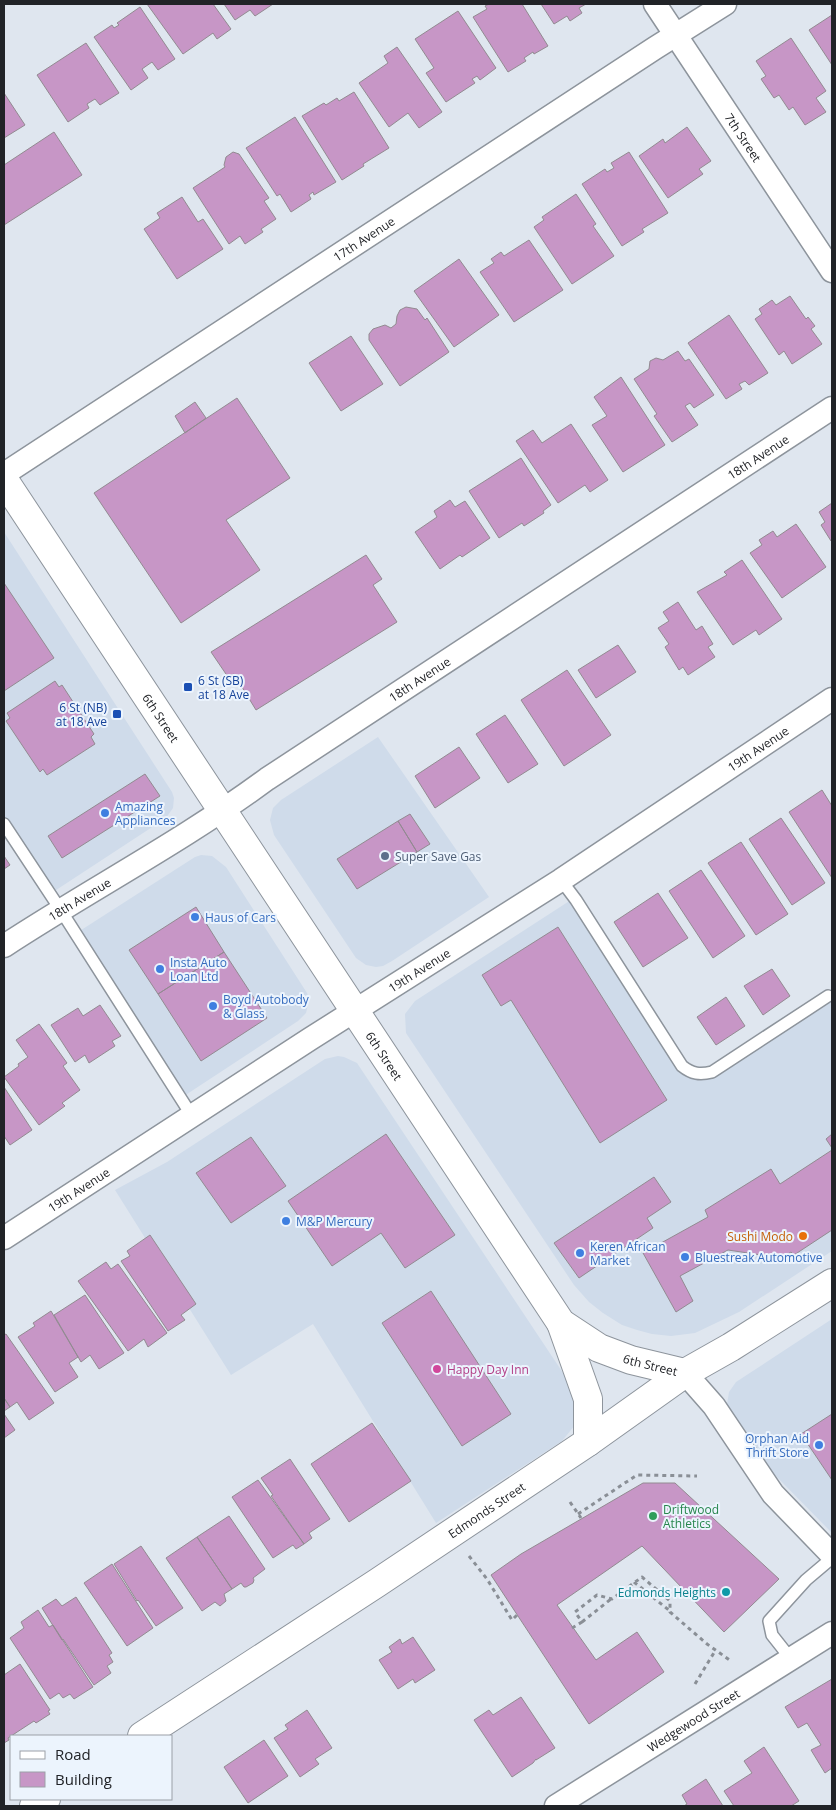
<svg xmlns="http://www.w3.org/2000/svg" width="836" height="1810" font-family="'Open Sans',sans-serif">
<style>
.built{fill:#cfdbea}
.building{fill:#c796c6;stroke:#928a91}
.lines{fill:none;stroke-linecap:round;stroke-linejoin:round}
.lane-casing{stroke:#8d949c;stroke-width:14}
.street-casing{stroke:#8d949c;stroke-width:25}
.secondary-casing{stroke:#8d949c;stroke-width:30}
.path{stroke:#8a8f96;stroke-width:3;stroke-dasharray:4 4;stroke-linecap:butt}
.lane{stroke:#fff;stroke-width:11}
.street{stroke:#fff;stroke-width:22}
.secondary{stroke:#fff;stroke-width:28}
.transit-dot{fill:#1a4fb4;stroke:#ecf4fd;stroke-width:2}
.shop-dot{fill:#3f7fe0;stroke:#ecf4fd;stroke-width:2}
.service-dot{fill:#5c6f8a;stroke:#ecf4fd;stroke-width:2}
.food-dot{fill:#e8710a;stroke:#ecf4fd;stroke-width:2}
.hotel-dot{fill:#d1479c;stroke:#ecf4fd;stroke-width:2}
.leisure-dot{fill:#2e9e5b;stroke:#ecf4fd;stroke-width:2}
.culture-dot{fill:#0f9aa8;stroke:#ecf4fd;stroke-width:2}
.labels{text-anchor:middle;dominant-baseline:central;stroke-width:4;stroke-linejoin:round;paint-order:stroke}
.street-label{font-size:12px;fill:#212327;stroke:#ecf4fd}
.transit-label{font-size:12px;fill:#164399;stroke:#ecf4fd;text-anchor:start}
.shop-label{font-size:12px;fill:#366cbe;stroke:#ecf4fd;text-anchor:start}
.service-label{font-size:12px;fill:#4e5e75;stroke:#ecf4fd;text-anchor:start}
.food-label{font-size:12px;fill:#c56008;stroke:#ecf4fd;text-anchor:end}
.hotel-label{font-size:12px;fill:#b23c85;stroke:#ecf4fd;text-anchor:start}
.leisure-label{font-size:12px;fill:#27864d;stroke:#ecf4fd;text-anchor:start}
.culture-label{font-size:12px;fill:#0d838f;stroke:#ecf4fd;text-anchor:end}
</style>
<rect width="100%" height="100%" fill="#dfe6ef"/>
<!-- built -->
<path class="built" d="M4,532L172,792L174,798L173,808L166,818L50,894L4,824Z
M378,737L489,897L392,961L383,966L376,967L366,965L356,958L274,835L270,820L273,808L281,800Z
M201,855L212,856L226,867L307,993L309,1000L306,1013L298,1021L181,1098L75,934L195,857Z
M574,898L682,1066L704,1074L832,993V1251L739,1312L695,1333L671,1336L652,1334L637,1330L622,1325L603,1313L589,1302L574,1285L406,1033L405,1014L415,1001Z
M338,1056L344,1057L357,1063L577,1394L575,1425L562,1441L436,1523L313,1324L231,1375L115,1190L167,1162L325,1059Z
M832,1319V1533L774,1474L756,1453L729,1410L727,1404L729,1392L736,1382Z"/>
<!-- building -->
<path class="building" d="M147,4H213L231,29L217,39L213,33L183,54Z
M224,4H273L255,16L250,10L235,20Z
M489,4H522L548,46L534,54L533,52L524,58L526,61L508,72L473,17L487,9L485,6Z
M541,4H586L579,8L582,13L570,21L567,16L554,24Z
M140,7L175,59L158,70L152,62L142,69L148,78L131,90L94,37L112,25L114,28L119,25L117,23Z
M458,11L496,68L480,80L477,76L472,79L475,83L446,102L426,73L434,68L415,39Z
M832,15V65L809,30Z
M791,38L826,91L816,98L826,112L805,125L793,107L789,110L779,95L774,98L761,79L766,76L756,61Z
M86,43L119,93L100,105L95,99L87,104L89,108L68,122L37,75Z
M397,47L442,112L419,128L408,113L389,127L359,83L388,63L384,56Z
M354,92L389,148L363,164L364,166L342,180L302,116L324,103L326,105L337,98L339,101Z
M4,93L25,125L4,138Z
M295,117L336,182L314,195L313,192L309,195L311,199L291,212L280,194L277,196L246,148Z
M687,127L711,161L699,169L703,174L668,198L639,156L663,139L665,143Z
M54,132L82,175L4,225V165Z
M233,152L239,154L269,198L264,201L276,219L261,229L263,232L245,244L240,236L229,244L193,188L225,167L224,165L226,157Z
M629,152L668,213L642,229L644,232L622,246L582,184L605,169L607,172L614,168L611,163Z
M576,194L596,224L593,226L614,256L572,284L534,227L544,220L542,217Z
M182,197L198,222L203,219L223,249L177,279L144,229L160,218L157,213Z
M529,240L563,290L514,322L480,272L494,263L491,259L501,252L504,256Z
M459,259L499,315L454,347L414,291Z
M790,296L806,319L808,317L815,326L811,329L822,344L792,364L784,351L779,355L755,319L762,314L759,309L772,300L776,305Z
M406,307L417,309L425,320L427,318L449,352L400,386L369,340V334L373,329L385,325L391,328L396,324L397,316L400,310Z
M729,315L768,373L749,385L745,381L739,384L742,389L726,399L688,343Z
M351,336L383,384L341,411L309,363Z
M678,351L685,361L689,359L714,395L694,408L690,403L685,406L698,425L672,442L654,416L657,414L634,379L649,369L650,361L656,358L663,360Z
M621,377L665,445L623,472L592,425L607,416L594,397Z
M237,398L290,478L226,520L260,570L181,623L94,493Z
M195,402L206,418L185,433L175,416Z
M571,424L608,480L590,492L585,485L558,503L516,441L533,430L542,443Z
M521,458L551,505L543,511L544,513L524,526L522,523L499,538L469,491Z
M450,500L455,507L465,501L490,538L462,557L460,555L440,569L415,532L437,517L434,511Z
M832,503V540L831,541L821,525L825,522L819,512Z
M796,524L826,567L782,598L750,553L762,545L759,540L773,531L777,537Z
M366,555L382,579L373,585L397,622L256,710L234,674L228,677L211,652Z
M742,560L782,619L759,635L756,630L733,645L697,592L727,575L724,572Z
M4,583L54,658L4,691Z
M678,602L696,630L702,626L713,644L708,647L715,657L688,675L683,667L679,670L665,647L669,644L658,628L669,621L663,612Z
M618,645L636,672L596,698L578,670Z
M567,670L611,735L564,766L521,700Z
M55,681L59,687L62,685L94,734L91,737L95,744L47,775L43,769L40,772L6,721L10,718L7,713Z
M505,715L538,764L508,783L476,734Z
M459,747L480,778L435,808L415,776Z
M145,774L160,796L62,858L48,836Z
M822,790L832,806V878L789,812Z
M410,814L430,844L417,852L398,821Z
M781,818L825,883L792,905L749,839Z
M398,821L417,852L357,889L337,859Z
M741,842L788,914L756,935L708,863Z
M4,856L10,865L4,869Z
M701,870L745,936L713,958L669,891Z
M658,893L688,938L643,967L614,922Z
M196,907L224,952L158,994L129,950Z
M558,927L667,1100L600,1143L511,1000L501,1006L482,975Z
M224,952L267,1018L201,1061L158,994Z
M772,969L790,996L763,1015L744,986Z
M726,997L745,1026L716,1045L697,1017Z
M100,1005L121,1036L112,1041L115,1046L89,1063L85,1055L75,1062L51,1025L78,1008L83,1016Z
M39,1024L67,1063L63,1066L80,1090L62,1103L65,1106L39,1125L4,1077L19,1066L18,1064L28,1057L16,1040Z
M4,1087L32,1130L10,1145L4,1136Z
M386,1134L455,1235L405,1268L381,1233L332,1266L288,1201Z
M832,1134V1148L826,1139Z
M251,1137L286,1186L231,1223L196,1173Z
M832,1150V1230L794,1255L791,1252L781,1258L728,1250L680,1276L693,1301L676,1312L643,1253L708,1217L705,1210L771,1169L780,1184Z
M654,1177L671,1202L647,1218L653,1228L579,1278L554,1243Z
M150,1235L196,1304L181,1315L185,1320L168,1331L121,1261L130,1256L127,1251Z
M106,1262L111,1269L118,1264L167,1333L148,1347L144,1339L128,1351L78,1281Z
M431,1291L511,1414L462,1446L382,1323Z
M85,1295L124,1353L99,1369L90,1355L81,1362L54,1315Z
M51,1311L78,1357L69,1363L78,1377L55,1392L18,1337L35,1326L33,1323Z
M6,1334L54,1403L29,1420L17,1402L10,1407L4,1398V1335Z
M4,1398L10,1407L4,1411Z
M4,1414L15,1430L4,1438Z
M832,1414V1480L801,1434Z
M372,1423L411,1481L349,1522L311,1464Z
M290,1459L330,1519L309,1533L312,1538L304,1544L271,1496L273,1495L261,1478Z
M258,1480L304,1544L296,1549L293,1545L273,1558L232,1497Z
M643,1483H675L779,1579L724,1632L642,1546L557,1605L596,1660L637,1632L664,1672L589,1724L491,1575L521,1554Z
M229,1516L265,1569L253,1578L254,1580L253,1583L246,1587H244L241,1583L232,1589L197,1537Z
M197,1537L232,1589L224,1594L226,1601L220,1606L215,1602L202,1611L166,1558Z
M141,1546L183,1608L156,1626L138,1600L137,1601L114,1564Z
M112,1564L153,1628L127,1646L84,1583Z
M76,1597L112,1653L109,1655L113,1662L107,1666L111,1673L94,1685L63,1639L62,1640L42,1608L56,1599L62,1606Z
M38,1610L49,1627L53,1625L93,1687L74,1699L70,1694L63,1698L59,1693L50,1699L10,1638L24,1628L21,1622Z
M413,1637L435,1670L415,1683L413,1679L398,1689L379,1660L392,1652L389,1647L400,1639L402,1644Z
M20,1664L50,1710L48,1711L50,1714L36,1723L34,1721L8,1738L9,1740L4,1743V1675Z
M832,1679V1768L825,1773L811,1750L821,1745L807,1723L798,1728L785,1707Z
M521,1697L555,1748L536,1760V1759L533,1763L512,1777L474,1720L489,1710L493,1715Z
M307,1710L332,1748L315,1759L319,1764L300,1777L274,1738L288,1729L285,1725Z
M264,1740L288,1776L248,1803L224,1767Z
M764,1747L799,1801L791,1806H734L724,1791L752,1773L744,1761Z
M706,1779L723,1806H684L687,1804L682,1795Z"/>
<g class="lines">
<defs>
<path id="lane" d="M4,824L60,909L192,1116
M561,880L576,900L682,1066C692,1074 700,1075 712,1072L828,996
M791,1659L772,1635L769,1621L806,1580L832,1558"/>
<g id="street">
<path id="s1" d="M655,4L832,271"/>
<path id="s2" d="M4,474L655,48L725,4"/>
<path id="s3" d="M4,946C91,889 183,841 267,779L832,408"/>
<path id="s4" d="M4,1238L310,1039L561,880L832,699"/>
<path d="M685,1373L714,1406L773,1494L832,1555"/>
<path id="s5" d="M556,1806L832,1633"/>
</g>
<g id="secondary">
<path id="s6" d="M4,480L561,1323L599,1348L631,1360L685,1373"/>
<path d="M561,1323L588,1399V1442"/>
<path id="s7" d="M142,1736L377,1583L588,1442L685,1373L731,1347L832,1283"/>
<path d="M34,1806L46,1799"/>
</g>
</defs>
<!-- lane casing -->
<use href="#lane" class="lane-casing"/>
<!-- street casing -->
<use href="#street" class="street-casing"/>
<!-- secondary casing -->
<use href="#secondary" class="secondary-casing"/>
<!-- path -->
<path class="path" d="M570,1502L581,1518
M578,1514L637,1475L697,1476
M469,1556L487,1579L512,1620L517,1615
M634,1582L670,1611
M582,1622L611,1599
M572,1628L582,1622L575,1612L597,1595L612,1599L642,1577L670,1601V1612L707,1644L731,1661
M695,1684L715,1651"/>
<!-- lane -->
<use href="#lane" class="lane"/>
<!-- street -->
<use href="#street" class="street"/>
<!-- secondary -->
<use href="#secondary" class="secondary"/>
</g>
<!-- markers -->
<g class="transit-dot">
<rect x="183" y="682" width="10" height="10" rx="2.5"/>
<rect x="112" y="709" width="10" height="10" rx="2.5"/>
</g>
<g class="shop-dot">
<circle cx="105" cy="813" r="5"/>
<circle cx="195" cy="917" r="5"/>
<circle cx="160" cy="969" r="5"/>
<circle cx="213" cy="1006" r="5"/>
<circle cx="286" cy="1221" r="5"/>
<circle cx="580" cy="1253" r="5"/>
<circle cx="685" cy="1257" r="5"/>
<circle cx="819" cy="1445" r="5"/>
</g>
<circle class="service-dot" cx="385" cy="856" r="5"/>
<circle class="food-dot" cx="803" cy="1236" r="5"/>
<circle class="hotel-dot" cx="437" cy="1369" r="5"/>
<circle class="leisure-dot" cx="653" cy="1516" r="5"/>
<circle class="culture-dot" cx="726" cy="1592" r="5"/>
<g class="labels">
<!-- street labels -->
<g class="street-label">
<text stroke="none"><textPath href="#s1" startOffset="160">7th Street</textPath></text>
<text stroke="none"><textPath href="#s2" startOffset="430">17th Avenue</textPath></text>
<text stroke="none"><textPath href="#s3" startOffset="899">18th Avenue</textPath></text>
<text stroke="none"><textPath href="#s3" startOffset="494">18th Avenue</textPath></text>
<text stroke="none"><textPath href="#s6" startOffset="285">6th Street</textPath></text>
<text stroke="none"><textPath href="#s4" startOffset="899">19th Avenue</textPath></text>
<text stroke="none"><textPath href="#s3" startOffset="89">18th Avenue</textPath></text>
<text stroke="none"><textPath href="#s4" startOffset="494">19th Avenue</textPath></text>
<text stroke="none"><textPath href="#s6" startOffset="690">6th Street</textPath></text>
<text stroke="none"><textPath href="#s4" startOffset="89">19th Avenue</textPath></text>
<text stroke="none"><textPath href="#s6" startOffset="1110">6th Street</textPath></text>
<text stroke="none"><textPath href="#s7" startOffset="412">Edmonds Street</textPath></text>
<text stroke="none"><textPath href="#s5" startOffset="162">Wedgewood Street</textPath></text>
</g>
<!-- transit labels -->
<g class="transit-label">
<text x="198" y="680">6 St (SB)<tspan x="198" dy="14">at 18 Ave</tspan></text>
<text x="107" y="707" text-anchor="end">6 St (NB)<tspan x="107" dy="14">at 18 Ave</tspan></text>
</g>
<!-- shop labels -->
<g class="shop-label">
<text x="115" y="806">Amazing<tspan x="115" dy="14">Appliances</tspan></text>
<text x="205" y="917">Haus of Cars</text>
<text x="170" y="962">Insta Auto<tspan x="170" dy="14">Loan Ltd</tspan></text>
<text x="223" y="999">Boyd Autobody<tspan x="223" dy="14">&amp; Glass</tspan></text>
<text x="296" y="1221">M&amp;P Mercury</text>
<text x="590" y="1246">Keren African<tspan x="590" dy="14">Market</tspan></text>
<text x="695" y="1257">Bluestreak Automotive</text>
<text x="809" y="1438" text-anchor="end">Orphan Aid<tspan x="809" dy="14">Thrift Store</tspan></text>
</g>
<!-- service labels -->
<g class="service-label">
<text x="395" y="856">Super Save Gas</text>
</g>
<!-- food labels -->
<g class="food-label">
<text x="793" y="1236">Sushi Modo</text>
</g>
<!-- hotel labels -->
<g class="hotel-label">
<text x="447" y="1369">Happy Day Inn</text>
</g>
<!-- leisure labels -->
<g class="leisure-label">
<text x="663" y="1509">Driftwood<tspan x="663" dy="14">Athletics</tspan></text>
</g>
<!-- culture labels -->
<g class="culture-label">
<text x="716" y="1592">Edmonds Heights</text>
</g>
</g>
<!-- border -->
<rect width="836" height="1810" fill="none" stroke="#212327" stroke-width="10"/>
<!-- legend -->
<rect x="10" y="1735" width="162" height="65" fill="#ecf4fd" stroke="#9ba0a7"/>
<rect x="20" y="1751" width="25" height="8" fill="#ffffff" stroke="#9ba0a7"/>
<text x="55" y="1760" font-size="15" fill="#212327">Road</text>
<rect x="20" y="1772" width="25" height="15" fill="#c796c6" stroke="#9ba0a7"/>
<text x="55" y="1785" font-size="15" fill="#212327">Building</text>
</svg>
